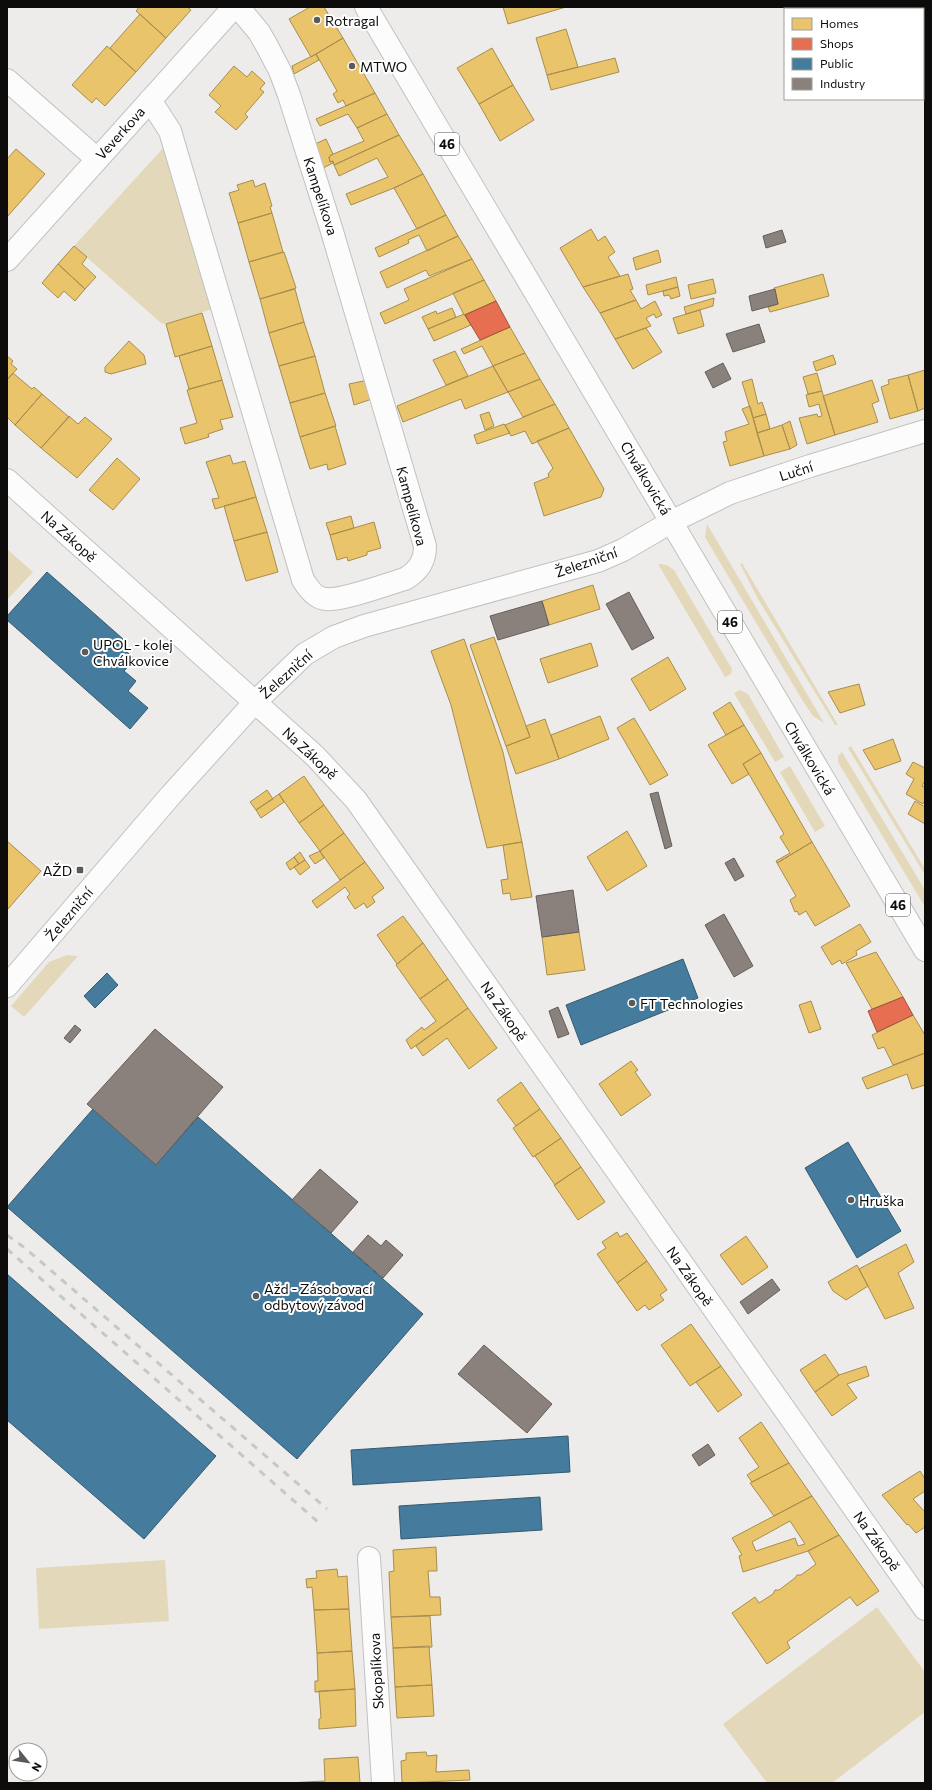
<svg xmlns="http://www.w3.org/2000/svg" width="932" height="1790" font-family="Commissioner,sans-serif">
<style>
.green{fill:#e4d8bb}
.homes{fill:#e9c46a;stroke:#a78d4e;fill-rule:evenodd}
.shops{fill:#e76f51;stroke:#a6513c}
.public{fill:#457b9d;stroke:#345a71}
.industry{fill:#8a817c;stroke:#645e5a}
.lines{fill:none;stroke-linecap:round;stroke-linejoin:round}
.minor-casing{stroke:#c2c1c0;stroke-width:24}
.major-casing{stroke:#c2c1c0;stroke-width:24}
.minor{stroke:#fcfcfc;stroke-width:22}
.major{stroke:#fcfcfc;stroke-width:22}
.rail{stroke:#c7c7c6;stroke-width:3;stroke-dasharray:7 7;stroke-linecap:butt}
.poi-dot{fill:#5c5a59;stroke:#fff;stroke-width:1.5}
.labels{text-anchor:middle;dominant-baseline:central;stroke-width:4;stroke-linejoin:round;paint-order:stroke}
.shield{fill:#fff;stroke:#565554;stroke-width:1}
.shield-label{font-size:13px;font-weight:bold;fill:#0d0c0b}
.poi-label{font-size:14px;fill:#0d0c0b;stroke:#fff;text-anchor:start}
.street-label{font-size:14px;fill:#0d0c0b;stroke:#fff}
</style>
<rect width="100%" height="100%" fill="#eeecea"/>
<!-- green -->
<path class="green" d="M164,147L212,309L166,324L161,323L74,246Z
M707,524L824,723L813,716L804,703L712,549L705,537Z
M7,549L33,572L7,600Z
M742,563L838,725H835L758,599L740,564Z
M658,564L667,565L674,570L732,669L731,674L725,677Z
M740,690L748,694L784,757L775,762L734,693Z
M851,746L925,869V875L848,748Z
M842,752L925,890V907L838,762V756Z
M790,766L825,826L815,832L780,772Z
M67,955L78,956L24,1017L11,1006L49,962Z
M165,1560L169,1621L39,1629L36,1568Z
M877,1607L925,1672V1712L832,1783H767L723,1724Z"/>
<!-- homes -->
<path class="homes" d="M139,7H187L191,10L166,38L136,11Z
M310,7H324L343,38L311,57L289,19Z
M503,7H566L508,24Z
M140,14L166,38L136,72L110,48Z
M566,29L578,67L547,75L536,38Z
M343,38L375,93L346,106L343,100L338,103L333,94L337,91L316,54Z
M107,46L136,72L105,106L96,98L92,103L72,85Z
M492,48L513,85L479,104L457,68Z
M316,54L319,60L294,74L292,66Z
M615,58L619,72L551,90L547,75Z
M234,66L247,77L252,71L265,83L260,89L264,92L245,114L248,117L236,130L215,112L221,106L209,95Z
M513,85L534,120L500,141L479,104Z
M375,93L387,114L357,128L348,114L320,126L316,119Z
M387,114L399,135L334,165L333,161L330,162L329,157L331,155L364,141L357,128Z
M399,135L423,174L394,188L351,205L346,194L388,177L377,158L339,176L334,165Z
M326,139L333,154L329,157L330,162L333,161V163L321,169L313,145Z
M16,149L45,174L7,217V159Z
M423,174L446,215L417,229L394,188Z
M253,180L255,187L265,183L272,206L270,207L272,213L238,223L229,193L239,190L237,185Z
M272,213L283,252L249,262L238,223Z
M446,215L458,236L427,251L419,235L408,240L409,243L379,257L375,248Z
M591,229L598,241L605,236L615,252L608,257L620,276L583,287L560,248Z
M458,236L472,259L429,276L426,270L387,288L380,272Z
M74,246L87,257L82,264L96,277L85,289L58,264Z
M658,250L661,262L636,270L633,258Z
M284,252L296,288L260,299L249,262Z
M472,259L484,280L385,324L380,313L409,300L404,289Z
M58,264L85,289L75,301L64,291L58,298L42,283Z
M628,274L633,289L630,290L636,300L600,313L583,287Z
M823,274L829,296L770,312L768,307L778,304L774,288Z
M676,277L678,287L648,295L646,285Z
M713,279L716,293L691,299L688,285Z
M484,280L496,301L464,315L453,293Z
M678,287L680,296L671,299L669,295L664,296L663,291Z
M295,289L304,322L269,333L260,299Z
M714,298L713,306L686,314L684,307Z
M636,300L641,309L655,301L662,315L656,318L654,314L646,318L651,326L615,339L600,313Z
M452,308L456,317L428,329L422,317L436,311L437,314Z
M700,310L704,326L678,334L673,318Z
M202,313L212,346L175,357L166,324Z
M464,314L471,325L434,341L428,329Z
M304,322L315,356L279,366L269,333Z
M510,327L525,353L493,366L482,346L464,354L461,349Z
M646,328L662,352L633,369L615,339Z
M129,341L144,355L146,364L111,374L105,372V367Z
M212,346L222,380L189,389L179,356Z
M455,351L468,376L446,385L433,360Z
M525,353L540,379L508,392L493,366Z
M833,355L836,364L816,371L813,362Z
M7,356L13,361L11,364L17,369L7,380Z
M315,356L325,393L290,403L279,366Z
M493,366L508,392L465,409L461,399L403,422L397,406Z
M925,370V408L918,411L908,375Z
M13,373L32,389L34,387L42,394L15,425L7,417V380Z
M817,373L822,391L808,394L803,377Z
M908,375L918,411L890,419L881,387L889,384L888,380Z
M540,379L555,404L523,417L508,392Z
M752,379L758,404L762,402L766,414L753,418L742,382Z
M222,380L233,417L220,420L223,429L208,434L209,437L185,444L180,428L197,423L187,390Z
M368,380L375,398L354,405L349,384Z
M872,380L879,401L872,404L878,422L835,435L823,396Z
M822,391L835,435L807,444L799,418L817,414L818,417L822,416L819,404L809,407L806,395Z
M325,393L336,426L300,437L290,403Z
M42,394L69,417L41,448L15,425Z
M555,404L569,428L532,444L525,431L511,436L505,425Z
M750,406L764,456L730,466L723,442L727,441L725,432L749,424L742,409Z
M489,412L494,426L485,430L480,415Z
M766,414L770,429L757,433L753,418Z
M69,416L78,424L85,417L112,439L77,478L41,448Z
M790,421L797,445L790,449L782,425Z
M504,424L510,433L477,444L474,435Z
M782,425L790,449L764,456L757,433Z
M335,426L346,464L328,470L327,464L310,469L300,437Z
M569,428L604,489L601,497L544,516L534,483L549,477L548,474L553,468L537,441Z
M230,455L233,464L245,461L256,497L215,509L212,499L219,498L206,462Z
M117,458L140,479L113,510L89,490Z
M256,497L267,532L234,541L224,506Z
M351,516L354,528L330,535L326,523Z
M374,522L381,548L367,552V555L348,561L347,557L337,560L330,535Z
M267,532L278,572L246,581L234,541Z
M593,585L600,609L549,625L542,601Z
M494,637L530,737L506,746L470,645Z
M464,639L503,752L522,842L487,848L451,705L431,651Z
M591,643L598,666L548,683L540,659Z
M668,657L686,689L650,711L631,679Z
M859,684L865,705L840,713L828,692Z
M730,702L744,725L726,735L713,713Z
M600,716L609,739L559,759L551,735Z
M634,718L668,775L650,785L617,728Z
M545,719L559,759L516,774L506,746L530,737L526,726Z
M744,725L761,753L743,764L749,774L732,784L708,745Z
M893,739L901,761L875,770L863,750Z
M761,753L812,842L777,863L776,861L790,853L780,837L784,834L743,764Z
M913,762L925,768V781L922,786L925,787V800L923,804L906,794L914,779L906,774Z
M304,776L324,805L299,823L279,794Z
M267,790L273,799L256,810L250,802Z
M279,794L284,802L261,818L256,810Z
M915,801L925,807V824L908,814Z
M324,805L344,833L320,851L299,823Z
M627,831L647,866L607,891L587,857Z
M344,833L365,862L340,880L320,851Z
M7,841L41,871L8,909H7Z
M522,842L532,897L511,900L510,893L503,894L501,880L508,879L503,845Z
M812,842L850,906L815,926L806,911L799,915L797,911L795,912L790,900L796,896L777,863Z
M320,851L324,858L315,864L309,856Z
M300,852L305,860L299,864L294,857Z
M294,857L299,864L290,870L286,863Z
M305,860L310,867L300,875L294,867Z
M365,862L384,888L372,897L375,902L367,908L364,903L355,909L347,897L350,894L345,887L317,908L312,901Z
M403,916L423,943L397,964L377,935Z
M860,924L871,942L856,951L857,955L842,964L840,960L832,965L821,947Z
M579,932L585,970L547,975L542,937Z
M423,943L448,979L420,999L396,965Z
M876,952L903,997L872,1009L846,963Z
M448,979L468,1008L411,1049L406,1040L422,1027L424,1030L436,1021L420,999Z
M811,1001L821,1029L809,1033L799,1005Z
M468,1008L497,1048L469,1069L447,1038L423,1056L416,1046Z
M913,1015L925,1035V1053L893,1065L884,1047L878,1049L872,1035Z
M925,1053V1085L912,1089L907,1074L867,1089L862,1078Z
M631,1061L638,1070L635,1072L651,1095L621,1116L599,1084Z
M521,1082L540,1109L516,1126L497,1100Z
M540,1109L561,1138L533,1157L513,1128Z
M561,1138L581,1167L555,1185L535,1156Z
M581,1167L605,1202L578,1220L554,1185Z
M617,1232L620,1237L627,1233L647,1261L617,1283L597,1254L606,1248L602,1242Z
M746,1236L768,1267L742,1285L720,1255Z
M906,1244L914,1262L898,1273L914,1308L885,1319L859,1269Z
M647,1261L667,1290L660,1295L664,1300L649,1310L645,1305L637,1311L617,1283Z
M857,1265L868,1286L846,1300L833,1291L828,1282Z
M691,1324L721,1366L690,1386L661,1345Z
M825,1354L839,1375L815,1392L800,1370Z
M721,1366L742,1395L718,1412L696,1382Z
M866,1366L869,1376L847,1384L857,1398L832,1416L815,1392L839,1375Z
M761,1422L789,1463L752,1482L747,1475L759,1467L739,1438Z
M789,1463L812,1496L774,1516L750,1483Z
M920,1471L925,1479V1491L913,1499L925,1512V1527L916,1533L908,1524L907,1525L882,1495Z
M812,1496L839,1535L808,1551L743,1572L739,1556L742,1555L732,1538ZM790,1521L805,1544L798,1546L795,1538L756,1551L752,1542Z
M839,1535L879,1591L857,1606L850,1597L787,1642L790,1648L767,1664L732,1613L755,1597L759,1603L773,1594L775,1590H779L795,1578L797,1575H801L816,1564L808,1551Z
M436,1547L437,1571H428L430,1597H440L441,1615L391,1617L389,1572L394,1571L393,1550Z
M337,1569L338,1577L347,1576L349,1609L314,1610L312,1587L307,1588L306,1579L317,1578L316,1571Z
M349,1609L352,1651L317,1653L314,1610Z
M430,1616L432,1647L393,1648L391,1617Z
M429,1646L432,1685L395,1687L393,1648Z
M352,1651L355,1689L315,1692V1681H318L317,1653Z
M432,1685L434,1716L397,1718L395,1687Z
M355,1689L356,1726L319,1729V1719L321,1718L319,1691Z
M426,1752L427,1756L437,1755L436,1772L469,1770L470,1780L402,1783L401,1761L406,1760V1753Z
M358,1757L360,1783H287L325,1781L324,1759Z"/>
<!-- shops -->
<path class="shops" d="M496,301L510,327L480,340L465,315Z
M903,997L913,1015L877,1032L868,1011Z"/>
<!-- public -->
<path class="public" d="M47,572L123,639L119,645L135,659L124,671L136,681L128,691L148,708L130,729L7,620V616Z
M683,959L698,998L581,1045L566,1005Z
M107,973L118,985L95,1008L84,996Z
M93,1109L156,1165L198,1117L423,1314L297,1459L7,1207Z
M848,1142L901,1231L857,1258L805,1168Z
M7,1274L216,1456L144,1539L7,1420Z
M568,1436L570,1472L353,1485L351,1450Z
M540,1497L542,1530L401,1539L399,1506Z"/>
<!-- industry -->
<path class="industry" d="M782,230L786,242L766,248L763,236Z
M775,289L778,304L752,311L749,296Z
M759,324L765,342L733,352L726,334Z
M723,363L731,379L713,388L705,372Z
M629,592L654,638L632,650L606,604Z
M542,601L549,625L498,640L490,616Z
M658,792L672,846L665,849L650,794Z
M734,858L744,876L735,881L725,863Z
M573,890L579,932L542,937L536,896Z
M724,914L753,966L734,977L705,925Z
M558,1007L569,1034L558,1038L549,1011Z
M75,1025L81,1030L70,1043L64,1038Z
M155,1029L223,1087L156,1165L87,1104Z
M320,1169L358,1202L331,1233L292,1200Z
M368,1235L381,1246L386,1240L403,1255L383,1278L353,1252Z
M772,1279L780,1290L748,1314L740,1302Z
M484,1345L552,1404L527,1433L458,1374Z
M708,1444L715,1455L699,1466L692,1455Z"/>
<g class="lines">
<defs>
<path id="minor" d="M7,80L97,159
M150,100L170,131L303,580C308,588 316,599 326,599C342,601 387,584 405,579C418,571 425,562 425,546L331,228L289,95L280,71L267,46L259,32L238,7
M7,260L234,7
M7,480L315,756L356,800L925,1609
M7,986L171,795L254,703L305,654L334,637L364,626L598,561L623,550L671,522L730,493L810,466L925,431
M369,1558L383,1783"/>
<path id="major" d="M366,7L925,950"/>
</defs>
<!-- minor casing -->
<use href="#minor" class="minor-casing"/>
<!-- major casing -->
<use href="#major" class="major-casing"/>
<!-- minor -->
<use href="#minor" class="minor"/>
<!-- major -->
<use href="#major" class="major"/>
<!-- rail -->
<path class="rail" d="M7,1235L25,1248L327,1509
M7,1249L318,1522"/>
</g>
<!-- markers -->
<g class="poi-dot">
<circle cx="317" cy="20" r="4"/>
<circle cx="352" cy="66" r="4"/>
<circle cx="85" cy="652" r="4"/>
<rect x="76" y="866" width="8" height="8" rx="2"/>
<circle cx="632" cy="1003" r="4"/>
<circle cx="851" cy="1200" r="4"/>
<circle cx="256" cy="1296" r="4"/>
</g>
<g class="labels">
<!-- shield labels -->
<g class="shield">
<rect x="435" y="133" width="24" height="22" rx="3"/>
<rect x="718" y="611" width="24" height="22" rx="3"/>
<rect x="886" y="894" width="24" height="22" rx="3"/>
</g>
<g class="shield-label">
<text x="447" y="144">46</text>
<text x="730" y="622">46</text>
<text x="898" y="905">46</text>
</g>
<!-- poi labels -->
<g class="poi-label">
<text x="325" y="20">Rotragal</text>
<text x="360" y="66">MTWO</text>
<text x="93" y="644">UPOL - kolej<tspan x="93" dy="16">Chválkovice</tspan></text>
<text x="72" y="870" text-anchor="end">AŽD</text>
<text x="640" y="1003">FT Technologies</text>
<text x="859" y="1200">Hruška</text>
<text x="264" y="1288">Ažd - Zásobovací<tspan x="264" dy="16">odbytový závod</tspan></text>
</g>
<!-- street labels -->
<g class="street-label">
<text transform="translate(120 133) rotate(-48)">Veverkova</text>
<text transform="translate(321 196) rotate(72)">Kampelíkova</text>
<text transform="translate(796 471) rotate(-18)">Luční</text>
<text transform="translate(646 478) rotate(59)">Chválkovická</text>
<text transform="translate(412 506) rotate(75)">Kampelíkova</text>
<text transform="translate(69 536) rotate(42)">Na Zákopě</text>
<text transform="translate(586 562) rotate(-19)">Železniční</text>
<text transform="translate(286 674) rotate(-42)">Železniční</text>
<text transform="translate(310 753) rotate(43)">Na Zákopě</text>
<text transform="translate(810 758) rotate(59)">Chválkovická</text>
<text transform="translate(69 914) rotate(-50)">Železniční</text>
<text transform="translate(504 1011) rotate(55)">Na Zákopě</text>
<text transform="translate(690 1276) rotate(55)">Na Zákopě</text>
<text transform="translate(877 1541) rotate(55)">Na Zákopě</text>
<text transform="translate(376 1671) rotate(-93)">Skopalíkova</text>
</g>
</g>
<!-- border -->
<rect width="932" height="1790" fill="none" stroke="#0d0c0b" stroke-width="16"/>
<!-- legend -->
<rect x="784" y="8" width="140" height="92" fill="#ffffff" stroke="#9e9e9d"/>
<rect x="792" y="18" width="20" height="12" fill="#e9c46a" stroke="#9e9e9d"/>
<text x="820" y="28" font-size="12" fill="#0d0c0b">Homes</text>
<rect x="792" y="38" width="20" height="12" fill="#e76f51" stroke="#9e9e9d"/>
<text x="820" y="48" font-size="12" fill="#0d0c0b">Shops</text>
<rect x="792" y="58" width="20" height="12" fill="#457b9d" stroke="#9e9e9d"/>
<text x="820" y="68" font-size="12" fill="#0d0c0b">Public</text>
<rect x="792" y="78" width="20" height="12" fill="#8a817c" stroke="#9e9e9d"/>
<text x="820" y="88" font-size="12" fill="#0d0c0b">Industry</text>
<!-- north arrow -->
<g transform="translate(28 1762) rotate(120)"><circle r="19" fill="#ffffff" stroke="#9e9e9d"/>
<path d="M0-3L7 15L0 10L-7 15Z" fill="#5c5a59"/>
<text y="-6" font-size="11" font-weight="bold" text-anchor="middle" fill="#0d0c0b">N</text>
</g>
</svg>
